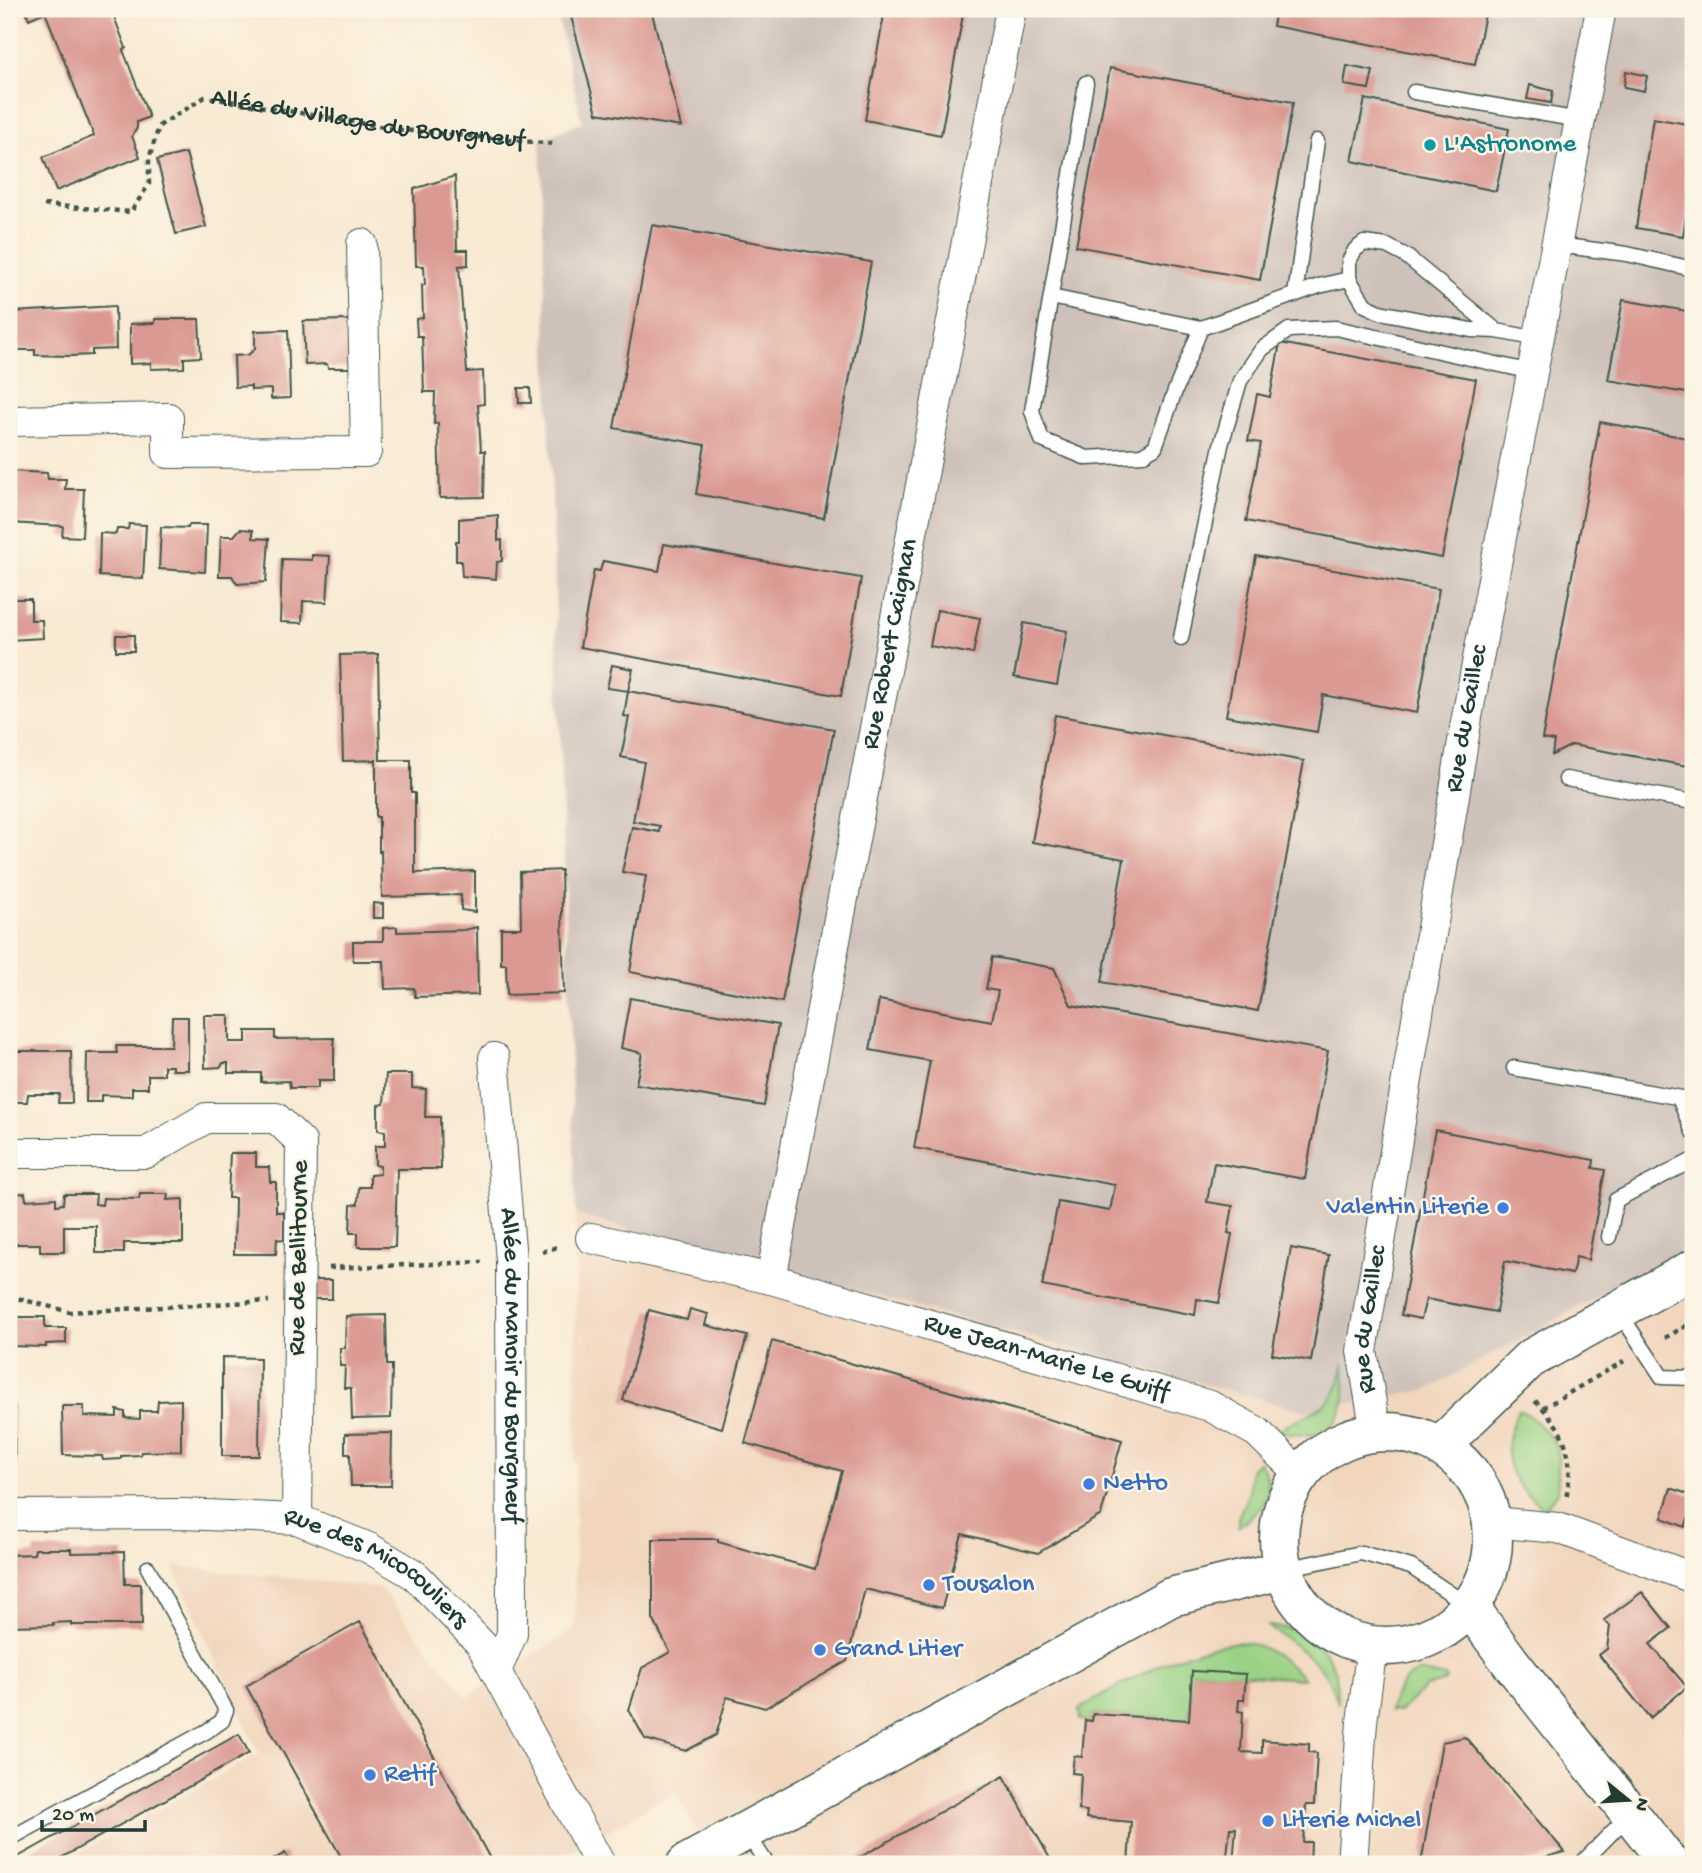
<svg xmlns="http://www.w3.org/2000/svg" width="1702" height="1873" font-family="'Gochi Hand',sans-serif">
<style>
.built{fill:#f1d5bd}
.industrial{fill:#cec1ba}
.green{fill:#9ad285;stroke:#5c885c;stroke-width:2}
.building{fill:#da9992}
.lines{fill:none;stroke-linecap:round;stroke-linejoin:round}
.service-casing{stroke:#40574c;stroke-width:17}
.minor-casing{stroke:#40574c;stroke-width:32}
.secondary-casing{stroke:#40574c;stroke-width:41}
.path{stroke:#40574c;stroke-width:4.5;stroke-dasharray:5 5;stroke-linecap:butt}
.service{stroke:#fff;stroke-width:14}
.minor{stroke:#fff;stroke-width:30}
.secondary{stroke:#fff;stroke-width:38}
.culture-dot{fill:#0f9aa8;stroke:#fcf5e5;stroke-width:2.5}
.shop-dot{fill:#3f7fe0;stroke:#fcf5e5;stroke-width:2.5}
.labels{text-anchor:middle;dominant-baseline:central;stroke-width:5;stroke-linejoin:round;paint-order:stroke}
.street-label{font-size:26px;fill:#1f3d34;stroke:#fcf5e5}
.culture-label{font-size:26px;fill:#0d838f;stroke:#fcf5e5;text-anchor:start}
.shop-label{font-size:26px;fill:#366cbe;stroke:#fcf5e5;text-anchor:start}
</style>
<rect width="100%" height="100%" fill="#fcf5e5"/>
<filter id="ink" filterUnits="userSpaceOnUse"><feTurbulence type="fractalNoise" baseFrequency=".0143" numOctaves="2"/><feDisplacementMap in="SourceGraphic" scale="14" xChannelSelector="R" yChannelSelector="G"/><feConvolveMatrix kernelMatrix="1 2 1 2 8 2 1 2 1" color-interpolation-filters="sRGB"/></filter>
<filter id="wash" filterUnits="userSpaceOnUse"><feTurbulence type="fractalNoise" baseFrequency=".00686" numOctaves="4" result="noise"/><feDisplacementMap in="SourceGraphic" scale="28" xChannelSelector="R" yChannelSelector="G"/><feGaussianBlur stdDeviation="1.57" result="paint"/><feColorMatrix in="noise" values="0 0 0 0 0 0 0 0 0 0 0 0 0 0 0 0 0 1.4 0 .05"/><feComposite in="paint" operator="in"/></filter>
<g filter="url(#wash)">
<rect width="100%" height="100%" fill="#f8ead3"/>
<!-- built -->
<path class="built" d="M576,1215L1305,1411L1427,1390L1693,1244V1864H713L676,1792L548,1864H58L259,1754L173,1566L381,1588L466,1697L575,1629Z"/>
<!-- industrial -->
<path class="industrial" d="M556,9H1693V1244L1427,1390L1305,1411L576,1215L540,140L582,122Z"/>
<!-- green -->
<path class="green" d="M1344,1363C1344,1375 1347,1390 1344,1402C1335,1438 1308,1439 1278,1431C1295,1417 1321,1413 1334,1395C1341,1385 1340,1373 1344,1363Z
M1518,1410L1529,1415L1552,1439L1558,1450V1492L1545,1508C1505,1482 1498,1453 1518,1410Z
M1259,1461C1279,1493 1265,1507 1238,1527V1518L1249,1492L1251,1469Z
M1267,1626L1295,1629L1326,1653L1336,1673L1338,1704C1331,1668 1296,1645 1267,1626Z
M1237,1642C1265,1643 1286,1660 1304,1679L1193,1671L1189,1720L1093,1714L1092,1721L1080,1720L1079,1709C1132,1679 1175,1651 1237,1642Z
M1422,1672L1446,1677V1681L1426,1687L1399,1712L1390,1711C1395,1692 1402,1676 1422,1672Z"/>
<g id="blocks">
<!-- building -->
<path class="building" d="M25,9H111L126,48L123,50L149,117L137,122V128L132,136L140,157L56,191L43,157L94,136L45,12L29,19Z
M569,9H651L681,127L597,113Z
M885,9H964L941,135L865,120Z
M1276,9H1486L1475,64L1273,26Z
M1347,66L1373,71L1369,89L1344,85Z
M1110,68L1293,102L1260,280L1076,246Z
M1626,71L1647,76L1644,91L1624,87Z
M1530,85L1553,91L1551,103L1527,99Z
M1365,99L1509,129L1496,191L1352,161Z
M1653,118L1693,125V194L1690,193L1683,236L1636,228Z
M186,153L206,227L176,234L157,160Z
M455,176L457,250H468V265L459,266L467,372L483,371L484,404L478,405L481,451H485L484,497L440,498L438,423L434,424L435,392H424L422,336H417L416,319L423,318L422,285H425L424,266H416L414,189Z
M652,225L871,262L824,518L696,494L705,445L614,428Z
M1623,300L1693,312V394L1608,380Z
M115,306L116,349L92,350V355L70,356L35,355V350H14L15,356H9V315H14L13,312Z
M155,319H199L201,357L184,358V368L151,369V363L130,364V324L155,323Z
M350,320L351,368H328L327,364L305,365L303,321Z
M288,330L290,398L271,399V389L251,390V386L235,387L234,356L248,355L255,349V331Z
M1280,343L1476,379L1442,558L1246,521L1261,443L1248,441L1257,394L1270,397Z
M518,388H530L531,403H519Z
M1600,422L1693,439V767L1572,745L1552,755L1554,741L1542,739Z
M9,471L47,473L48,479H66L65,489H84L82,537L62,536L63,526L9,523Z
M498,515V541L502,540V561L497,562L496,579L462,576L461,561H456V541H459V519Z
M129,524L146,525L143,579L99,576L100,533L116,534L117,529H128Z
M189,525H207L205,572L159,569L161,527L188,528Z
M240,529L253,530V538L269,539L266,582L237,584L232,576H219L221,536H234Z
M664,544L861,578L841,696L580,647L594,570L600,571L603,561L659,571Z
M312,555L330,556L327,602L303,601L302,623L280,622L282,559L312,560Z
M1256,556L1439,589L1417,713L1323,695L1317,732L1226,716Z
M9,599H31V620H42L43,638L9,640Z
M937,610L980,618L973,654L930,646Z
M1024,623L1067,631L1057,685L1014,677Z
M116,635H134V651H116Z
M378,654L380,760H411V793H415V873L475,871V912L461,910V895L382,897L381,851L379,852V817H376V760L343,761L340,655Z
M612,665L633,669L628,691L607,688Z
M628,691L834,729L782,1002L630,972L646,876L622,872L632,827L659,832L660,826L633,821L644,762L621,757L629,717L624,716Z
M1055,715L1304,761L1258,1011L1102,982L1124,859L1032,842Z
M561,870L564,993L507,995L506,964H501V928H521L520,872Z
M373,903L383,904V918H373Z
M397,927V932L464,930L477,927L478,995L415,997L414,988L385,989L384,961H353V941H383V928Z
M992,957L1054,968L1071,1005L1328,1051L1305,1179L1214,1163L1207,1202L1233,1206L1228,1233L1232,1234L1219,1303L1197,1299L1195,1315L1042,1286L1058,1202L1110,1211L1115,1185L914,1148L930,1061L870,1050L879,1000L992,1021L998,991L986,989Z
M630,998L778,1025L764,1106L636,1084L642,1053L621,1048Z
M204,1015H229V1042H246V1031H275V1039L334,1038V1081H318V1088H290L289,1081L261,1082V1073H228V1063H223L221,1067L205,1068Z
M172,1017H188V1070H172V1066H164V1075H148V1088H132V1096L101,1095V1102H86L87,1053H117L116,1046H171Z
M9,1051H71L72,1103H58L59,1094H28L27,1102H9Z
M386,1074H412V1088L426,1089L425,1117H440L441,1169H397L395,1247H358V1233H350L351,1205L358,1204L359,1187H370V1175L380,1174V1166L375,1165V1146H385V1131L378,1130V1105L384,1104Z
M1435,1130L1594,1160L1593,1168L1605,1170L1588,1260L1576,1257L1572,1274L1505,1261L1496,1312L1426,1299L1421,1319L1401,1315Z
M230,1153H256V1167H269L270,1182H276V1212H284V1240L277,1239L276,1254H234L235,1198H228Z
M25,1193L26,1200L56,1198V1205L63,1204L64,1194H96L95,1204L102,1205L103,1198L139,1199L140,1194H168L167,1200L183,1199V1243H124V1253H96V1226H64V1252H40V1244H9V1194Z
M1291,1248L1329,1255L1311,1361L1272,1354Z
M312,1280H332V1299H313Z
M690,1309L708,1314L705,1325L747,1336L722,1428L623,1400L649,1310L687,1320Z
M386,1315L387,1365H392L391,1418L352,1419L351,1388H344L345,1366H340V1348H345L346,1316Z
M9,1317H45V1328H66V1343L46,1344V1347L9,1346Z
M772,1341L1122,1440L1101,1515L1038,1553L962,1534L942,1608L865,1589L847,1661L765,1708L727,1697L716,1735L686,1751L645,1739L629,1710L642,1668L670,1652L653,1619V1539H718V1542L815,1569L842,1471L745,1443Z
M222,1357L260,1358L259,1456H222Z
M181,1400V1451L141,1452L140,1455L121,1456V1459L103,1460L102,1456L63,1455L62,1406H84V1416L117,1417V1410L125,1412V1418L140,1419V1411H157L158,1401Z
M9,1405H14L15,1460L9,1461Z
M392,1433L391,1486H351L350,1454H345V1434Z
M1671,1488L1693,1496V1521L1688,1519L1685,1527L1662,1518Z
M35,1549H71V1553L124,1552L125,1584H141L142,1625H71V1622L53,1623L54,1625L9,1626V1555L34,1554Z
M1642,1592L1671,1628L1650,1644L1687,1687L1650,1718L1599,1655L1607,1649L1610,1626L1604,1620Z
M360,1622L493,1864H345L246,1686Z
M1192,1671L1246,1674L1244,1700H1239L1238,1711L1243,1712L1241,1752L1262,1753V1740L1309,1744V1752L1317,1753L1314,1805H1306L1303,1842H1311L1310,1864H1233L1236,1828H1230L1226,1864H1128L1131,1822L1086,1818L1087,1811L1079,1810L1081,1774L1072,1773L1074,1756L1082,1757L1085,1720L1092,1721L1093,1714L1189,1720Z
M239,1734L249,1753L50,1864H9V1862Z
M1465,1737L1565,1852L1520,1864H1421L1442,1742Z
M1004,1776L1053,1864H848Z
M285,1853L291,1864H266Z"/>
</g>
</g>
<g filter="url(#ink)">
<use href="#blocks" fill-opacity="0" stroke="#40574c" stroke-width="2"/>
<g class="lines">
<defs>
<path id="service" d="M1086,83L1032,411L1042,440L1087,458L1142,455L1155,447L1175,391L1201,328L1319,286L1349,279
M1414,92L1580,120
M1557,245L1627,254L1693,269
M1295,295L1317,141
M1051,297L1201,328
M1497,331L1406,256L1387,246L1364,243L1355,250L1349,261V279L1365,305L1380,312L1471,330L1497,331L1539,339
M1181,638L1221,445L1240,381L1262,349L1289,330L1336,328L1532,372
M1566,779L1693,802
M1514,1068L1693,1100
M1679,1098L1693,1132
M1609,1237L1616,1200L1693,1160
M1619,1312L1662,1377L1693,1378
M1284,1569L1361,1553L1411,1567L1469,1606
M747,1833L767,1864
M9,1839L207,1731L222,1721L226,1710L148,1568
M1581,1864L1629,1815"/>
<g id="minor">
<path d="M9,421L168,418V453L366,452L362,244"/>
<path id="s2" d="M494,1058L511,1260L512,1634L496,1671"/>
<path d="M9,1153H146L206,1118H276L301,1142L297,1519"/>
<path id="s3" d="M591,1238L771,1279L1210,1406L1257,1432L1300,1474"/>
<path id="s4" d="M771,1279L1011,9"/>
<path id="s5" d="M1376,1432L1362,1351L1467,717L1601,9"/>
<path id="s6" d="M9,1515L183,1514L297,1519L369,1548L415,1575L481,1644L600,1864"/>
<path d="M1492,1522L1558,1528L1693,1578"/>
<path d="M1352,1864L1362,1722L1372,1646"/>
</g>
<path id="secondary" d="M1279 1539a107 107 0 1 1 214 0a107 107 0 1 1-214 0Z
M1440,1446L1530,1359L1693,1269
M1470,1607L1511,1663L1670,1864
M686,1864L1171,1597L1283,1570"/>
</defs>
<!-- service casing -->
<use href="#service" class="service-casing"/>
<!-- minor casing -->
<use href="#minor" class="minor-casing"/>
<!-- secondary casing -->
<use href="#secondary" class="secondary-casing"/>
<!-- path -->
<g class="path">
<path id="s1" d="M44,205L131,212L149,184V159L159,126L205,97L402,130L555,144"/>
<path d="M542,1252L560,1246"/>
<path d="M329,1268L482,1262"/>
<path d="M9,1296L70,1312L269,1301"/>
<path d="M1665,1338L1693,1322"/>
<path d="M1535,1401C1564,1427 1576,1458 1566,1497"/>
<path d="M1543,1408L1624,1361"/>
</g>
<!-- service -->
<use href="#service" class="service"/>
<!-- minor -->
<use href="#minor" class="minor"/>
<!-- secondary -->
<use href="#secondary" class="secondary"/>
</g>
</g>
<!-- markers -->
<circle class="culture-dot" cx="1430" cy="145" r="7"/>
<g class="shop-dot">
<circle cx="1503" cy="1208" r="7"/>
<circle cx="1089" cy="1484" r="7"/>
<circle cx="929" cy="1585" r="7"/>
<circle cx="820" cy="1650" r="7"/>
<circle cx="370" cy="1775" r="7"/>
<circle cx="1268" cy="1821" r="7"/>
</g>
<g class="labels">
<!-- street labels -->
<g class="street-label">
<text stroke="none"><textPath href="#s1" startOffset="399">Allée du Village du Bourgneuf</textPath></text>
<text stroke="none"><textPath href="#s4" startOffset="646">Rue Robert Caignan</textPath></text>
<text stroke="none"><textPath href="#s5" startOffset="723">Rue du Gaillec</textPath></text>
<text transform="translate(300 1258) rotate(-89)">Rue de Bellitourne</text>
<text stroke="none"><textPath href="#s5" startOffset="114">Rue du Gaillec</textPath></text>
<text stroke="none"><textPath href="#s3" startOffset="471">Rue Jean-Marie Le Guiff</textPath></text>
<text stroke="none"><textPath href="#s2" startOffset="308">Allée du Manoir du Bourgneuf</textPath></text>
<text stroke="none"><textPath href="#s6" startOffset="382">Rue des Micocouliers</textPath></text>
</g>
<!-- culture labels -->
<g class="culture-label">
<text x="1444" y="145">L'Astronome</text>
</g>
<!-- shop labels -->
<g class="shop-label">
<text x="1489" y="1208" text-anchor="end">Valentin Literie</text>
<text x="1103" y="1484">Netto</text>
<text x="943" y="1585">Tousalon</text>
<text x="834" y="1650">Grand Litier</text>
<text x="384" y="1775">Retif</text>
<text x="1282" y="1821">Literie Michel</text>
</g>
</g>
<!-- margin -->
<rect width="1702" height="1873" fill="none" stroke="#fcf5e5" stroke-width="35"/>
<!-- north arrow -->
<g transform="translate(1628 1800) rotate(108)" stroke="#fcf5e5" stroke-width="5" paint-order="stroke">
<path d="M0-5L12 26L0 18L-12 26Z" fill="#1f3d34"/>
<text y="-10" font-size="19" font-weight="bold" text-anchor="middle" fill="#1f3d34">N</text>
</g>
<!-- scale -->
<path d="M42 1820v10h103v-10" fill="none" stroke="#1f3d34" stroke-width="3.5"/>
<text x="52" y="1820" font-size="21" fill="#1f3d34" stroke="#fcf5e5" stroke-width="5" paint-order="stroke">20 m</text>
</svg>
